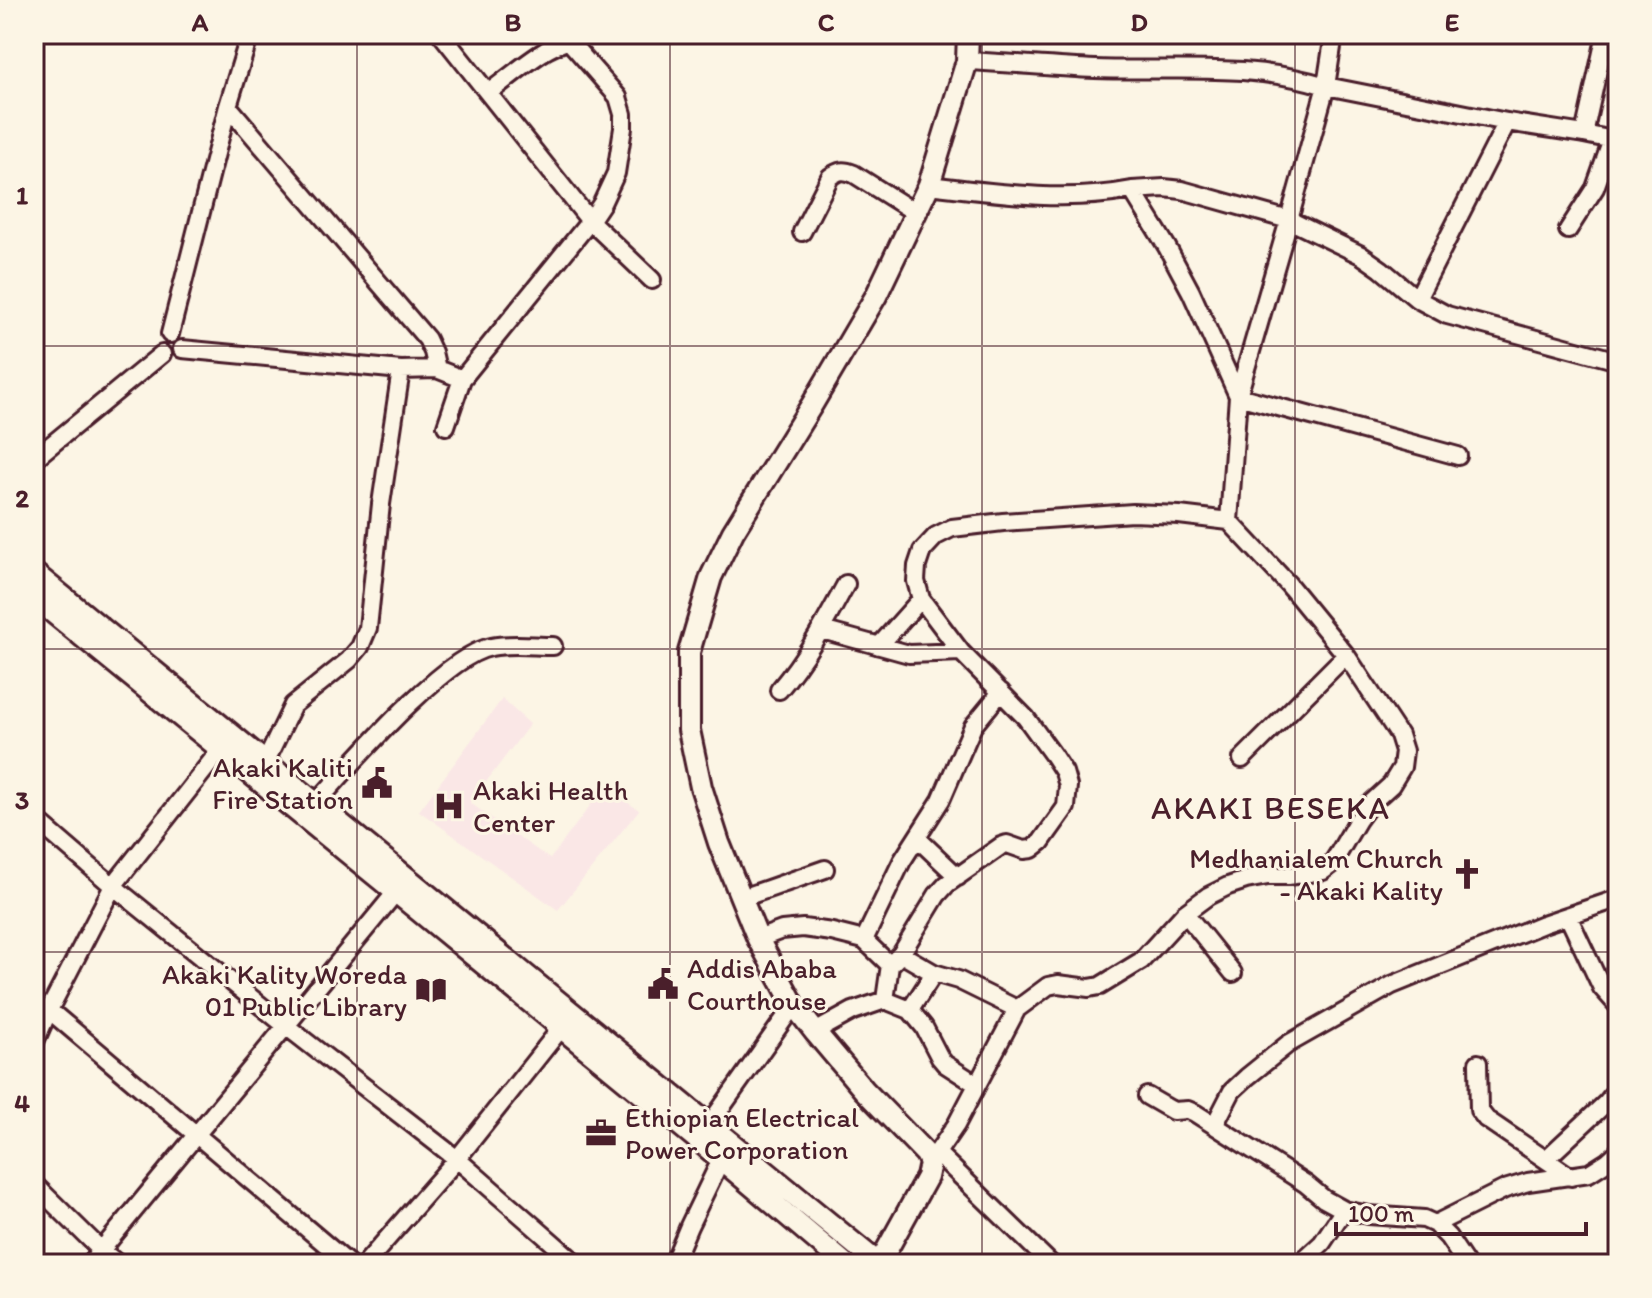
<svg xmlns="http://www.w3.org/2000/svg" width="1652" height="1298" font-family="Itim,sans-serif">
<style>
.built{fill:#fae7e6}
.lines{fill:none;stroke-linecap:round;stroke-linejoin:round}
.minor-casing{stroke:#4a1f2b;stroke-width:22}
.major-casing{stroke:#4a1f2b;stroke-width:26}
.minor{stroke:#fcf5e5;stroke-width:16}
.major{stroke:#fcf5e5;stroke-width:20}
.grid{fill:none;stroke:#4a1f2b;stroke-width:2;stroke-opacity:0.55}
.labels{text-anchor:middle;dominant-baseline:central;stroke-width:6;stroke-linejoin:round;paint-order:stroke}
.poi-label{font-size:28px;fill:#4a1f2b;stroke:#fcf5e5;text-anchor:end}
.quarter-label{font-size:32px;letter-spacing:2px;fill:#4a1f2b;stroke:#fcf5e5}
.neatline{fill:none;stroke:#4a1f2b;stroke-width:3}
.grid-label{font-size:26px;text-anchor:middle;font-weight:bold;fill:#4a1f2b}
</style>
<rect width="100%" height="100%" fill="#fcf5e5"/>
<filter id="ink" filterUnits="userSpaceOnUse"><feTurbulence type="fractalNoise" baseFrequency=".0125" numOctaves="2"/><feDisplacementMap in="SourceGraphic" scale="16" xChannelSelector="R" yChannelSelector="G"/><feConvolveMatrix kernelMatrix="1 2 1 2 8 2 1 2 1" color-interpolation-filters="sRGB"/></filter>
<g filter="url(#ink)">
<!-- built -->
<path class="built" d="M502,699L530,724L470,803L550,859L604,787L639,810L558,910L419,811Z"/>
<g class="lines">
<defs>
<path id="minor" d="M441,34L590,221L652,280
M967,61C1010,63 1052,67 1095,69C1174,72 1249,62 1326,86L1507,122L1584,134L1618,141
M488,93C507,79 525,63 545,51C556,44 568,42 579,34
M228,106L427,339L433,352L437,369
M1507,122L1417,299L1447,315L1618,361
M1584,134L1606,34
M929,185C996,193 1065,203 1132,190L1167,247L1191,292L1238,396L1458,456
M1132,190L1164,188L1182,190L1289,220L1361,255L1381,269L1417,299
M1568,230L1595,188L1612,140
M802,232L830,177C839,170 844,170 854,174L916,213
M170,334L228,106L250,34
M182,349L401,370L437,369L462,379
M446,426L462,379L590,221L602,203L616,173L623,128V114L618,97L563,34
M34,459L162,354
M1229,521L1238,396L1289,220L1326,86L1334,34
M822,630L909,654L961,652
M879,646L921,599
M779,690C807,657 826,621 846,584
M1242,759L1346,655
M266,761L293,705L349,660L360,647L368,628L381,504L401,370
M316,803C350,766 445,655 491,647C510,643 533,646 553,646
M34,818L113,886L286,1026L457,1159L577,1264
M917,838L958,877
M742,898L825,869
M1185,913L1233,973
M1568,916L1602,988L1618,1006
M758,939L782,930L803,928L832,932L864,940L890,965
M864,940L902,861L941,800L973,726L1001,692
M901,954L934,973L958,980L1017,1009
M885,1000L890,965L901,954L937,895L947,884L1001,846L1007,844L1024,850L1032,849L1041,842L1066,807L1068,786L1064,772L1053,755L1026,718L961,652L921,599L916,581L917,566L922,551L936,536L952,528L1003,522L1133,513L1179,515L1229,521L1288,584L1346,655L1399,735L1404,751L1402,767L1391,785L1369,805L1358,820L1338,854L1331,865L1323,871L1288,876H1268L1246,880L1228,886L1208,896L1185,913L1141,961L1100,986L1089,988L1058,984L1048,986L1017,1009L956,1125L930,1163
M49,1010L349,1264
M910,1010L934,973
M815,1032L853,1011L885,1000L910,1010L924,1027L940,1058L945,1064L976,1084
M34,1044L49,1010L113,886L221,749
M1478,1063L1479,1110L1486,1119L1571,1177
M1147,1096L1173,1111L1188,1110L1195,1113L1306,1184L1324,1199L1344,1210L1369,1215L1424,1219L1435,1224L1448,1237L1466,1264
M1215,1124L1232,1091L1247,1077L1288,1044L1392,985L1543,924L1611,901H1618
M709,1125L794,1005
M937,1153L1051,1264
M1546,1159L1607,1102L1618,1088
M34,1184L101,1250L118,1264
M1435,1224L1505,1189L1528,1182L1589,1173L1608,1161L1618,1152
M90,1264L396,892
M365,1264L457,1159L569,1018
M673,1264L689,1226L726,1149
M1299,1264L1322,1243L1344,1210"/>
<path id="major" d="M34,573L879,1264
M34,597L396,892L697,1139L845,1264
M879,1264L927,1177L930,1163L926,1154L864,1090L815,1032L794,1005L758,939L719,843L701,787L689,730V652L711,577L733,532L813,403L876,296L929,185L967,61L968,34"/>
</defs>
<!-- minor casing -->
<use href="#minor" class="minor-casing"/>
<!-- major casing -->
<use href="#major" class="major-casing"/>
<!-- minor -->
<use href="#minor" class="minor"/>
<!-- major -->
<use href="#major" class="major"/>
</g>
</g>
<!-- grid -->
<path class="grid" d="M357,34V1264M670,34V1264M982,34V1264M1295,34V1264M34,346H1618M34,649H1618M34,952H1618"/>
<!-- icons -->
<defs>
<symbol id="civic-bare" viewBox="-9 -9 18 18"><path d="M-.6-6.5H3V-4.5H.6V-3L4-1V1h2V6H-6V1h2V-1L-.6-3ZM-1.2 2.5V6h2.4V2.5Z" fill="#4a1f2b" stroke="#fcf5e5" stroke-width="2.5" paint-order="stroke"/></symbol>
<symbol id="hospital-bare" viewBox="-9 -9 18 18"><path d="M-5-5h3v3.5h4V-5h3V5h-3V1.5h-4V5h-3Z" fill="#4a1f2b" stroke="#fcf5e5" stroke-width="2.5" paint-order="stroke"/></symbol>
<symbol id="church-bare" viewBox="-9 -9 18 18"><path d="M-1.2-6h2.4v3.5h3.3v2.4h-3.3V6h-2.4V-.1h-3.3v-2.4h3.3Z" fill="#4a1f2b" stroke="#fcf5e5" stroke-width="2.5" paint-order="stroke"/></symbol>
<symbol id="library-bare" viewBox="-9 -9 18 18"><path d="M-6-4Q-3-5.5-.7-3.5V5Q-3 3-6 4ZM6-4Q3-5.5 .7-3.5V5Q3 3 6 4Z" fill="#4a1f2b" stroke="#fcf5e5" stroke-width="2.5" paint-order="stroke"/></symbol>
<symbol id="office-bare" viewBox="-9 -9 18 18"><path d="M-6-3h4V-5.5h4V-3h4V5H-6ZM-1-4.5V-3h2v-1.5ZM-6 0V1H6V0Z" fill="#4a1f2b" stroke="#fcf5e5" stroke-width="2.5" paint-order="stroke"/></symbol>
</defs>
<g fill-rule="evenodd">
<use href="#civic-bare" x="355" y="761" width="44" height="44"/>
<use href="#hospital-bare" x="427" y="784" width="44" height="44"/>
<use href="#church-bare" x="1445" y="852" width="44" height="44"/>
<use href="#civic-bare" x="641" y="962" width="44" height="44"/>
<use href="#library-bare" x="409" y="968" width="44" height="44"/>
<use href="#office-bare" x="579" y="1111" width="44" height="44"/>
</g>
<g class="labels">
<!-- poi labels -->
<g class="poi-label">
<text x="353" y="767">Akaki Kaliti<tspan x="353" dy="32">Fire Station</tspan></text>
<text x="473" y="790" text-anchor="start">Akaki Health<tspan x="473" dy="32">Center</tspan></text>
<text x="1443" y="858">Medhanialem Church<tspan x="1443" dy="32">- Akaki Kality</tspan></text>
<text x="687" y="968" text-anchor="start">Addis Ababa<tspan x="687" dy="32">Courthouse</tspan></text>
<text x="407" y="974">Akaki Kality Woreda<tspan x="407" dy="32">01 Public Library</tspan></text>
<text x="625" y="1117" text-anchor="start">Ethiopian Electrical<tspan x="625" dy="32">Power Corporation</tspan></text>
</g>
<!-- quarter labels -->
<g class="quarter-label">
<text x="1271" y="808">AKAKI BESEKA</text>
</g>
</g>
<!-- margin -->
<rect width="1652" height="1298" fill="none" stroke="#fcf5e5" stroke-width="88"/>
<!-- scale -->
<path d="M1336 1222v12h250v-12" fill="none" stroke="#4a1f2b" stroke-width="4"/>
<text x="1348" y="1222" font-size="24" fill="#4a1f2b" stroke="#fcf5e5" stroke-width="6" paint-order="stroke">100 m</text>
<rect x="44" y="44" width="1564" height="1210" class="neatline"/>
<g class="grid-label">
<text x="200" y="31">A</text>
<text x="513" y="31">B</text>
<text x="826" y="31">C</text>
<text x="1139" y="31">D</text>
<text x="1452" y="31">E</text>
<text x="22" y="204">1</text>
<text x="22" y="507">2</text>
<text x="22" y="809">3</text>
<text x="22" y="1112">4</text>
</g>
</svg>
